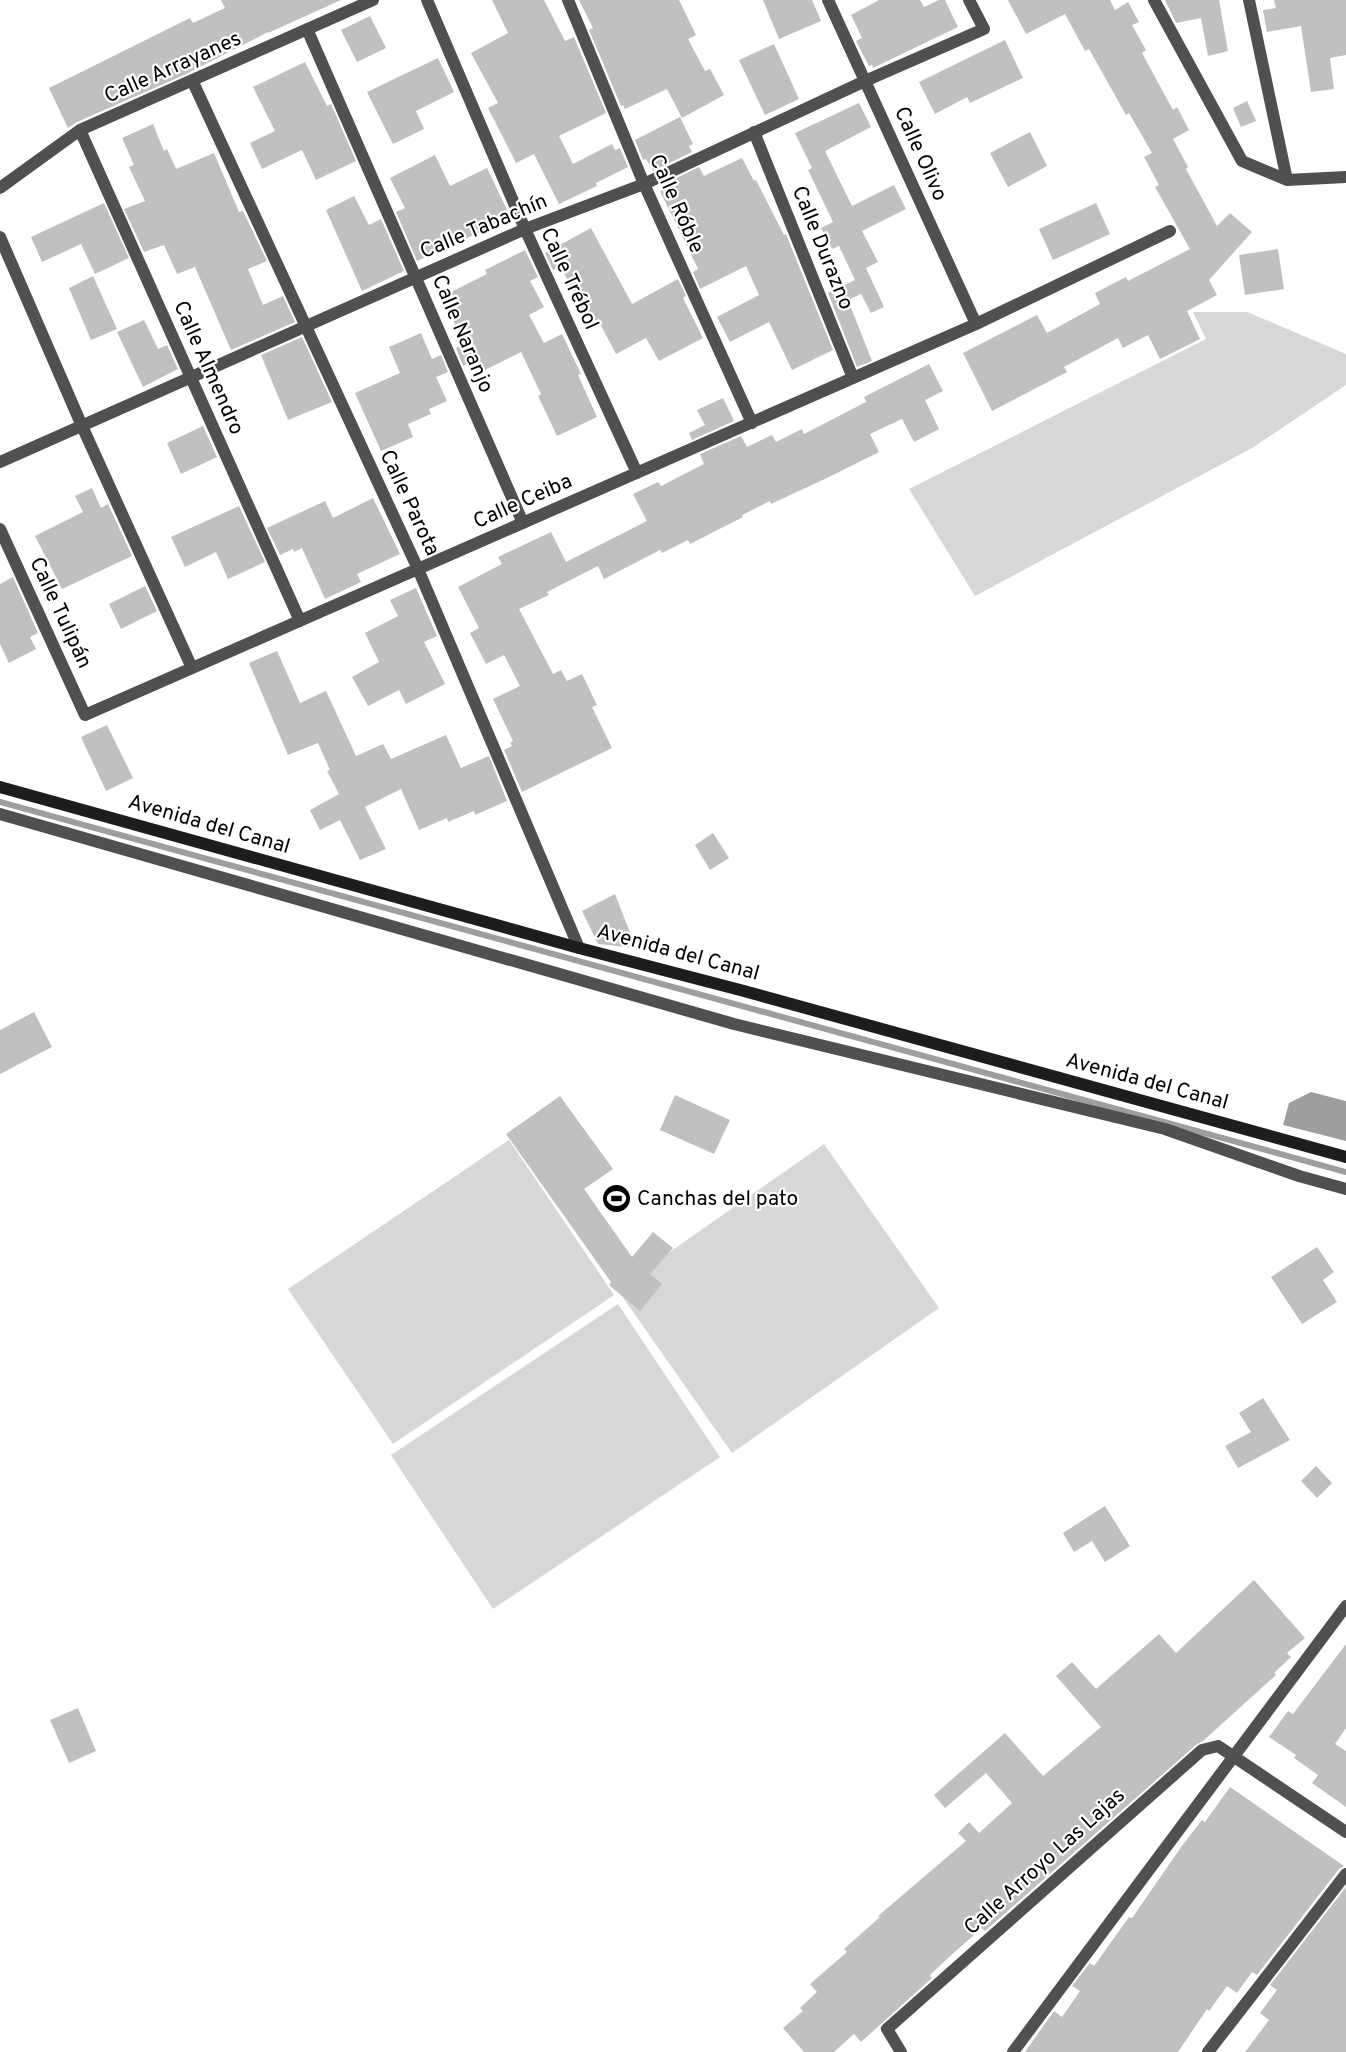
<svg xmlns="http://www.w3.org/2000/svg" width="1346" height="2052" font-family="Overpass,sans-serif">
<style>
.green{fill:#d7d7d7}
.water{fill:#9e9e9e}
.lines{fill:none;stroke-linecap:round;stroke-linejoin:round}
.stream{stroke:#9e9e9e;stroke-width:6}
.building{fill:#c0c0c0}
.street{stroke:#505050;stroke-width:12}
.secondary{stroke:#1d1d1d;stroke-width:12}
.labels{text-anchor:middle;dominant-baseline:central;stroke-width:4.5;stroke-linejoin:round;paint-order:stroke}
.street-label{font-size:21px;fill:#000;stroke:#fff}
.poi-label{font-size:21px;fill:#000;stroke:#fff;text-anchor:start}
</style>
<rect width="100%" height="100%" fill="#fff"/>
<!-- green -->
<path class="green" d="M1193,312H1247L1346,354V385L1252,448L975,596L909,489L1206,339Z
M509,1140L614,1295L393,1444L288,1289Z
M824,1144L939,1308L732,1453L617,1289Z
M618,1304L720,1457L493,1609L391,1455Z"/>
<!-- water -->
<path class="water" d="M1311,1092L1346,1101V1141L1283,1125L1289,1103Z"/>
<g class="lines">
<!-- stream -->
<path class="stream" d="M0,802L1346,1172"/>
</g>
<!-- building -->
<path class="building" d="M221,0H341L268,33V32L184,75L77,122L68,128L49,88L190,18L193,23L225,8Z
M492,0H544L565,41L574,37L606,113L559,136L573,164L612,144L615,150L620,148L628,167L596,183L597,186L559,204L534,154L516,163L488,108L498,103L471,53L508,33Z
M579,0H679L696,35L688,39L705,71L710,69L724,95L682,118L667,89L625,109L623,105L621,106L589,30L593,28Z
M763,0H812L821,21L779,39Z
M879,0H920L924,7L939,0H945L958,27L873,68L872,65L869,66L856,41L862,38L851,15Z
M1008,0H1110L1115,10L1128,2L1139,22L1132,25L1146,50L1142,53L1173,110L1177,107L1189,130L1173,139L1188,167L1186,169L1217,226L1230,213L1252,232L1209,280L1217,295L1187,311L1200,339L1160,359L1148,335L1123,348L1118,338L1064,367L1067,372L992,411L963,353L1037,315L1047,333L1100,304L1095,293L1126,277L1128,281L1190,249L1155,187L1159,185L1144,157L1152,153L1129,113L1126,115L1089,49L1085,51L1065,14L1026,34Z
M1165,0H1219L1228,51L1208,56L1201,18L1176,23Z
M1274,0H1346V55L1330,58L1334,89L1311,92L1301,26L1267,32L1263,10L1276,8Z
M370,16L386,48L357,62L341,30Z
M1005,40L1023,78L970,103L967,97L935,114L919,82Z
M774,44L799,99L765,115L739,60Z
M438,58L454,92L416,111L424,129L393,144L367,92Z
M305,62L327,106L331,104L356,161L316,180L302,150L262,169L250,143L275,131L253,87Z
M1247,101L1256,121L1241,127L1233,108Z
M859,103L871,127L825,151L852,206L894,185L906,209L862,231L878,262L866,268L884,307L871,313L861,294L848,300L872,361L857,367L828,293L855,280L839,246L832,249L821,228L833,222L808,170L812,168L795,133Z
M680,117L693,144L689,146L692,152L653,171L646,159L643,160L635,140Z
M153,124L164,151L167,149L176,169L214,153L239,212L243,211L267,261L248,269L263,305L283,296L295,322L231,350L195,267L177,274L164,245L144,252L124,209L145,201L129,167L134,165L122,138Z
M1030,132L1047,166L1008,187L990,153Z
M435,155L450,186L487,168L511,218L417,261L396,212L405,208L390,178Z
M742,158L754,181L756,180L784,235L786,234L788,239L833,350L792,370L769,322L730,342L717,317L759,295L746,266L700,289L693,272L698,269L660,191L662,190L660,186L699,167L704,176Z
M354,196L369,225L381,219L404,271L362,291L326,210Z
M104,203L129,258L95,274L81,244L42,262L31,237Z
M1096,203L1110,234L1053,260L1039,229Z
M591,228L632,304L678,279L686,296L683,298L703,338L659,361L646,338L616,354L598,320L591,323L560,266L553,270L545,253Z
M1278,249L1284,289L1245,295L1239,255Z
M525,250L538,277L530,281L544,307L529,315L544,343L562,334L581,374L578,375L597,417L557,436L538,396L541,394L521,352L479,373L473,361L463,366L456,348L465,344L441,297L487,274L485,270Z
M93,276L117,329L91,340L69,288Z
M144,320L158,349L167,345L178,369L143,387L117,332Z
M421,333L432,359L441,355L448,372L436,377L447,401L429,409L431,414L408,424L413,437L381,451L355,393L400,373L389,347Z
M302,337L332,402L288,420L261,355Z
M929,364L943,391L925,400L939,429L914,442L902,419L870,434L879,452L829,477L771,504L770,501L742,515L743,517L690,544L688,540L662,553L660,550L604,579L598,566L547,592L549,595L519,609L553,674L561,670L567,681L582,674L597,705L592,707L612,748L522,792L504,750L512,746L510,743L513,741L493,699L520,686L504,655L486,664L470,633L479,628L458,587L502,564L498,557L551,532L566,562L647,521L633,494L658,482L661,486L698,467L704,464L700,454L741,436L747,447L772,435L776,442L802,429L804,434L866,402L864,397Z
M723,398L734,421L692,440L689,433L705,425L697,410Z
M203,426L217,457L181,474L167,443Z
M92,488L101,508L108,504L132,556L62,589L35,536L83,512L75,496Z
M373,498L400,554L357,574L361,582L325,599L302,548L294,552L293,549L280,555L267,528L325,501L333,518Z
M239,506L265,562L228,579L216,552L185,567L171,537Z
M13,577L38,633L30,637L36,649L9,663L0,644V584Z
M145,586L157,611L121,629L109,604Z
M416,588L437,636L424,642L445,684L406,704L399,690L368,706L352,677L379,662L365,633L398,616L390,600Z
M277,651L300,703L326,691L356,756L383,744L391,759L446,735L461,768L489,756L507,801L475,815L474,811L448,822L447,818L419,830L401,789L365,807L386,849L360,860L340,820L320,830L310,810L339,794L327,771L330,770L318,743L288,755L249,663Z
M107,725L133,778L106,791L81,737Z
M713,833L729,858L710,870L695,845Z
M615,894L636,948L598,944L582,911Z
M34,1012L52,1047L0,1074V1030Z
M675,1095L730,1120L714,1154L660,1130Z
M560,1096L613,1169L584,1189L632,1257L653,1232L673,1248L650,1274L662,1284L640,1311L609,1285L611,1282L506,1134Z
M1317,1247L1334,1272L1323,1280L1337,1302L1302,1324L1271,1277Z
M1263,1398L1290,1440L1238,1468L1225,1446L1251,1432L1239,1413Z
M1316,1466L1332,1483L1317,1498L1301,1481Z
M1105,1506L1130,1546L1105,1562L1092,1541L1074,1552L1063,1533Z
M1254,1580L1305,1638L1287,1653L1291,1657L1274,1673L1276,1675L1203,1741L1197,1744L985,1931L982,1928L948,1958L930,1975L932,1978L861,2042L854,2034L834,2052H804L783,2028L803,2011L800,2008L817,1992L810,1984L847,1952L844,1949L880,1917L878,1916L966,1841L958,1833L969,1822L979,1833L1012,1803L986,1773L945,1808L934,1795L1005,1733L1043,1776L1101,1727L1056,1676L1072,1662L1096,1689L1159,1634L1176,1653Z
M1346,1644V1728L1335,1744L1346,1751V1807L1312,1783L1318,1775L1294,1758L1296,1755L1269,1737L1288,1711L1293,1714Z
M78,1708L96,1751L69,1763L50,1720Z
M1230,1787L1344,1866L1339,1869L1257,1975L1252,1972L1237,1993L1227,1986L1209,2011L1207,2009L1178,2052H1025L1054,2011L1062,2017L1080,1991L1072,1986L1090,1963L1094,1966L1129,1917L1132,1918L1184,1843L1202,1820L1205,1822Z
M1346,1887V2052H1245L1269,2020L1260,2013L1277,1990L1270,1985Z"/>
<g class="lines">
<!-- street -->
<path class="street" d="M427,0L525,229L637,473
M568,0L644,184L752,423
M828,0L976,324
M1154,0L1242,161L1287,180L1346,177
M1249,0L1287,180
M307,29L523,523
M192,80L418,569L579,948
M80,130L300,621
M754,132L853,378
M0,188L80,130L373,0
M0,237L82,426L192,668
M0,462L525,229L644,184L865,81L984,29L969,0
M0,529L85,715L976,324L1170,231
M0,814L734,1024L1165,1129L1299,1176L1346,1189
M901,2052L887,2029L1202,1750L1218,1746L1346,1832
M1013,2052L1346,1606
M1208,2052L1346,1874"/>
<!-- secondary -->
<path class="secondary" d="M0,787L579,948L744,991L1346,1157"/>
</g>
<!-- icons -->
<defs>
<symbol id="stadium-disc" viewBox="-11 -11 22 22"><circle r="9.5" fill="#000" stroke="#fff"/><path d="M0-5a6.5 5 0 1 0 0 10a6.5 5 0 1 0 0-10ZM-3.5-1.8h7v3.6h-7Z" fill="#fff"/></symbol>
</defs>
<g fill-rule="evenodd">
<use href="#stadium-disc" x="600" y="1182" width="33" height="33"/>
</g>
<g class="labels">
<!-- street labels -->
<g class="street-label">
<text transform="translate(173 68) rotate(-24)">Calle Arrayanes</text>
<text transform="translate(920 154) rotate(66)">Calle Olivo</text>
<text transform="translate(676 204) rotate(66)">Calle Róble</text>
<text transform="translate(484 227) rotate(-23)">Calle Tabachín</text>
<text transform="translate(822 248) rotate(68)">Calle Durazno</text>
<text transform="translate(569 279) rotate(65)">Calle Trébol</text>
<text transform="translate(462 334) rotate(67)">Calle Naranjo</text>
<text transform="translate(208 368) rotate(66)">Calle Almendro</text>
<text transform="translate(523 502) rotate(-24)">Calle Ceiba</text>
<text transform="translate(409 503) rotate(65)">Calle Parota</text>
<text transform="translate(60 613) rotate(65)">Calle Tulipán</text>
<text transform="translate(209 825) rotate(16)">Avenida del Canal</text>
<text transform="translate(678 953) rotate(15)">Avenida del Canal</text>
<text transform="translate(1147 1082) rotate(15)">Avenida del Canal</text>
<text transform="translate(1045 1862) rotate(-42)">Calle Arroyo Las Lajas</text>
</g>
<!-- poi labels -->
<g class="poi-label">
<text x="637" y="1199">Canchas del pato</text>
</g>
</g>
</svg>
